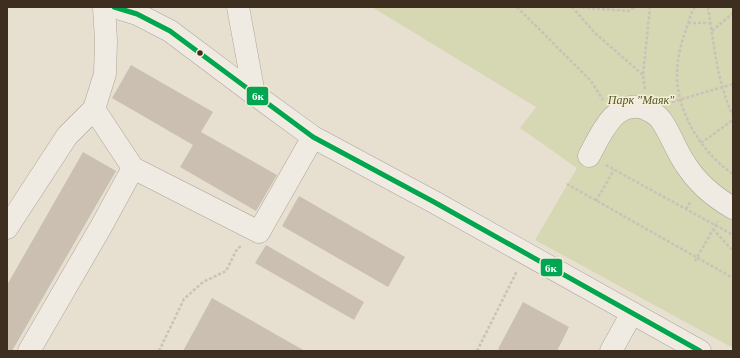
<svg xmlns="http://www.w3.org/2000/svg" width="740" height="358" font-family="'Times New Roman',serif">
<style>
.green{fill:#d6d7b3}
.building{fill:#cbbfb2}
.lines{fill:none;stroke-linecap:round;stroke-linejoin:round}
.minor-casing{stroke:#ada599;stroke-width:23}
.path{stroke:#c8c2b9;stroke-width:2.5;stroke-dasharray:3 2;stroke-linecap:butt}
.minor{stroke:#efebe3;stroke-width:22}
.bus-1-casing{stroke:#f7eed8;stroke-width:8}
.bus-1{stroke:#00a651;stroke-width:5}
.bus-dot{fill:#3d2e20;stroke:#f7eed8;stroke-width:1.5}
.labels{text-anchor:middle;dominant-baseline:central;stroke-width:3;stroke-linejoin:round;paint-order:stroke}
.park-label{font-size:12px;font-style:italic;fill:#4d5a26;stroke:#f7eed8}
.line-badge{stroke:#f7eed8;stroke-width:1.5}
.badge-label{font-size:11px;text-anchor:middle;font-weight:bold;fill:#fff}
</style>
<rect width="100%" height="100%" fill="#e7e0d1"/>
<!-- green -->
<path class="green" d="M372,7H733V348L535,240L577,168L520,128L536,107Z"/>
<!-- building -->
<path class="building" d="M131,65L213,112L201,132L277,175L256,211L180,167L193,145L112,98Z
M83,152L116,171L12,351H7V285Z
M299,196L405,257L388,287L282,226Z
M266,245L364,302L354,320L255,263Z
M212,298L305,351H183Z
M523,302L569,327L557,351H502L498,349Z"/>
<g class="lines">
<defs>
<path id="minor" d="M104,7L106,41L105,74L94,109L133,168L259,232L313,137
M114,7L137,14L170,31L254,94L313,137L434,202L700,351
M238,7L254,94
M589,156C600,136 614,99 644,108C650,111 657,114 661,120C671,134 676,151 686,165C698,184 714,197 733,208
M7,228L67,136L94,109
M29,351L102,225L133,168
M611,351L632,313"/>
</defs>
<!-- minor casing -->
<use href="#minor" class="minor-casing"/>
<!-- path -->
<path class="path" d="M517,7L591,81L603,100
M572,7L595,33L643,75
M577,7L628,11L636,7
M695,7C690,14 688,24 685,33C680,46 677,61 677,75C677,113 702,153 733,174
M708,7C714,44 717,82 733,116
M688,23H711
M712,31L733,13
M645,89L643,75L650,7
M672,102L733,84
M701,143L733,120
M606,165L733,235
M567,184L733,278
M596,201L614,170
M686,209L691,201
M713,229L733,251
M695,261L718,221
M159,351L184,299L203,282L226,271L237,249L241,246
M477,351L517,271"/>
<!-- minor -->
<use href="#minor" class="minor"/>
<defs>
<path id="bus-1" d="M114,7L137,14L170,31L313,137L434,202L700,351"/>
</defs>
<!-- bus-1 casing -->
<use href="#bus-1" class="bus-1-casing"/>
<!-- bus-1 -->
<use href="#bus-1" class="bus-1"/>
</g>
<!-- markers -->
<circle class="bus-dot" cx="200" cy="53" r="3.5"/>
<g class="labels">
<!-- park labels -->
<g class="park-label">
<text x="641" y="100">Парк "Маяк"</text>
</g>
</g>
<g class="line-badge">
<rect x="246" y="86" width="23" height="20" rx="4" fill="#00a651"/>
<rect x="540" y="258" width="23" height="19" rx="4" fill="#00a651"/>
</g>
<g class="badge-label">
<text x="258" y="100">6к</text>
<text x="551" y="272">6к</text>
</g>
<!-- border -->
<rect width="740" height="358" fill="none" stroke="#3d2e20" stroke-width="16"/>
</svg>
